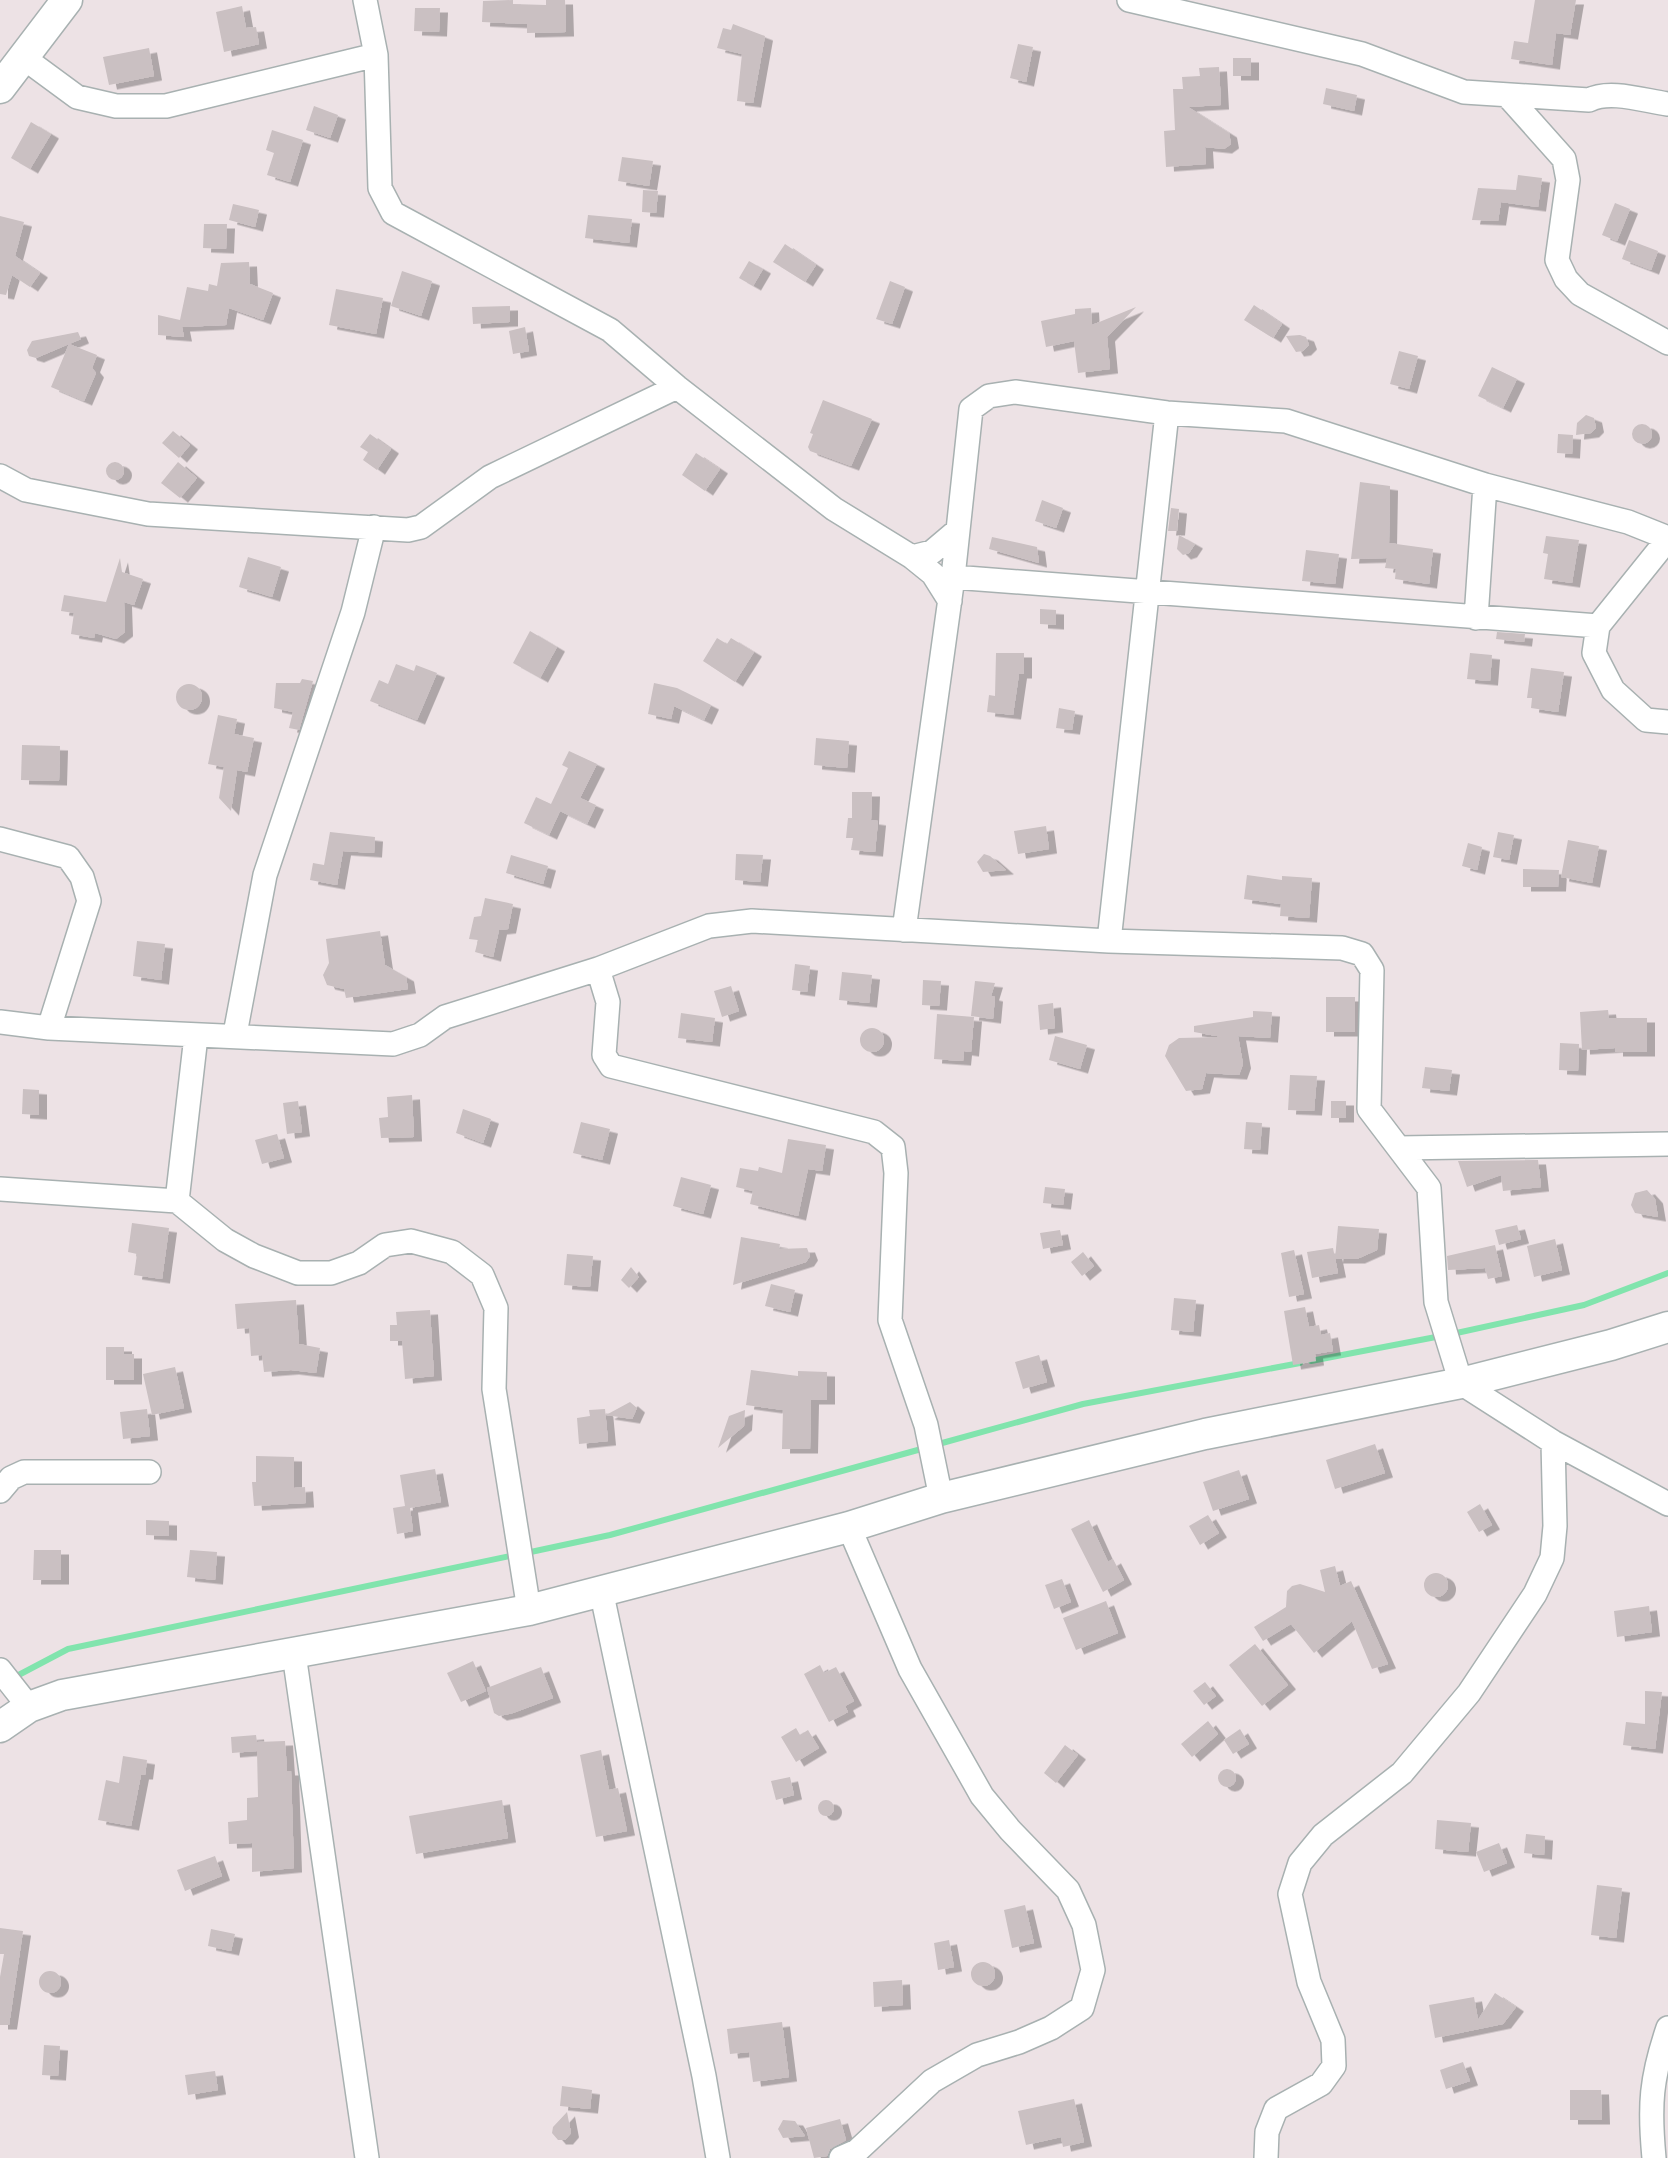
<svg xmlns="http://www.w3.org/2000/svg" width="1668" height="2158" font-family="'Noto Sans',sans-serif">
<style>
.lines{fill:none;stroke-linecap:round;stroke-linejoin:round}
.stream{stroke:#81e4ad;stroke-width:6}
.building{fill:#cac0c2;filter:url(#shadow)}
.minor-casing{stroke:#a8b1b1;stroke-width:26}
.tertiary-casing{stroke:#a8b1b1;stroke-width:33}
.minor{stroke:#fff;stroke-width:23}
.tertiary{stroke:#fff;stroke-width:30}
</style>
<defs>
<filter id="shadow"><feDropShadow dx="8" dy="4.5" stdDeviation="0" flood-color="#0004"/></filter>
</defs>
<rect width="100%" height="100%" fill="#ede2e5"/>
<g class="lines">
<!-- stream -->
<path class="stream" d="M1452,1334L1584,1305L1668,1273
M1311,1361L1441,1336
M935,1445L1083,1404L1300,1363
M526,1553L610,1535L925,1448
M11,1679L68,1649L515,1555"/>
</g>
<!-- building -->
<path class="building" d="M513,0V4L546,5V0H565L566,32L527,33V24L482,22L483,1Z
M1535,0H1576L1570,35L1556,33L1552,65L1511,59L1514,41L1528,43Z
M242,6L246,28L256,27L259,44L224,52L216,12Z
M415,8H440L439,32L414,31Z
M733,24L765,36L753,103L737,101L742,54L717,48L723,28L731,30Z
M1018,44L1033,47L1026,82L1010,78Z
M149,48L154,76L109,85L103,57Z
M1233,58H1251V76H1233Z
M1219,67L1221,105L1188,107L1229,133L1231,144L1224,149L1205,147L1206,164L1166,167L1164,131L1175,130L1173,89H1183L1182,77L1200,76L1199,68Z
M1326,88L1357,95L1354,111L1323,104Z
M314,106L338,115L330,138L306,130Z
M31,122L51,134L30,169L11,158Z
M272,130L303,140L290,182L267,175L274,153L266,150Z
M622,157L653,161L649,186L618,181Z
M1518,175L1542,178L1538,207L1501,202L1498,221L1472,220L1478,188L1516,190Z
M643,190L658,191L656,213L642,212Z
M1615,203L1630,209L1617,241L1602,235Z
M233,204L259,210L255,227L229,220Z
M588,215L632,219L629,243L585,238Z
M0,216L24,222L15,256L40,273L30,287L12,275L6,295L0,294Z
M204,224H227L226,249L203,248Z
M1629,240L1658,251L1651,270L1622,259Z
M785,244L816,265L805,282L773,262Z
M749,261L763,269L753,286L739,278Z
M249,262L250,284L273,293L263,320L229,308L226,325L182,327L184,337L158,335V315L180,320L187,287L208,291L209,284L217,286L221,263Z
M402,271L432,281L421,316L391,306Z
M890,281L905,287L892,324L876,319Z
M336,289L383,298L376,334L329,325Z
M1254,305L1282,324L1273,338L1244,320Z
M510,306V322L473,324L472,307Z
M1136,307L1107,337L1110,369L1078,373L1074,341L1046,347L1041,321L1075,314V309L1091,308L1092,325Z
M525,327L529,351L513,354L509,331Z
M78,332L81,339L69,344L97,355L92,368L96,373L84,401L51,387L69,344L36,358L29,356L27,350L32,341Z
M1300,335L1306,337L1309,345L1303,351L1296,352L1286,336Z
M1399,351L1418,356L1409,389L1390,384Z
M1492,367L1517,379L1503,408L1478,396Z
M823,400L872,419L851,466L810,451L808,447L813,434L810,433Z
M1586,415L1594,418L1596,428L1591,433L1576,435L1577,423Z
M1632 434a10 10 0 1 1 20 0a10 10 0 1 1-20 0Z
M173,431L190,445L179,458L162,443Z
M370,434L391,449L377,470L363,460L368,452L360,447Z
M1558,434L1573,435L1572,454L1557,453Z
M696,453L720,469L705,491L682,475Z
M106 471a9 9 0 1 1 18 0a9 9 0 1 1-18 0Z
M178,462L197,478L180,498L161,483Z
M1360,482L1390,486L1389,543L1433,549L1429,584L1395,579L1396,569L1385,568L1387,558L1351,559Z
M1042,500L1063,508L1056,528L1035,521Z
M1171,508L1179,509L1177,531H1168Z
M1179,535L1195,544L1189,553L1183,555L1177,549Z
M1546,536L1579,540L1572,583L1544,579L1548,554L1543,553Z
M992,537L1037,547L1039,563L989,549Z
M1306,550L1339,554L1335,584L1302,581Z
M248,557L281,567L272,597L239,587Z
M120,558L122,572L143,579L134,605L124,602L125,632L116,639L95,633L94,638L71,634L74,613L61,611L64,595L106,602Z
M1040,609L1056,610V625L1040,624Z
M530,631L557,647L540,678L513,663Z
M1497,632L1525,634L1524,642L1496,639Z
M717,638L727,644L731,638L754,652L735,682L703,661Z
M996,653H1024V674H1019L1013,715L987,712L989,695L995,696Z
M1470,653L1492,655L1490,681L1467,679Z
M396,664L414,671L416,665L437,673L417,720L370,701L379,680L388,684Z
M1531,668L1564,672L1558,712L1531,708L1532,698H1527Z
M302,679L313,681L299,730L289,728L293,712L274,708L276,683H300Z
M654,683L677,688L711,705L704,720L674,706L671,719L648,714Z
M176 697a13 13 0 1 1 26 0a13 13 0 1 1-26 0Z
M1059,708L1075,711L1072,730L1056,728Z
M218,715L237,719L234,734L254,738L247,772L237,770L231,811L219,798L224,767L208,764Z
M816,738L849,741L847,768L814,765Z
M22,745L60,746L59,781L21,780Z
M569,751L597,764L580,798L596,805L587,824L560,811L549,835L524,823L536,797L551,804L568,768L562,765Z
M852,792H872L871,820L878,821L875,852L851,850L853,838H846L848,818H852Z
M1046,826L1049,849L1018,854L1014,831Z
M330,832L375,837L374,853L343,851L337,885L310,880L313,863L324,865Z
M1498,832L1514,835L1509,860L1493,857Z
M1568,840L1599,846L1592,883L1561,877Z
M1468,843L1482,847L1477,870L1462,866Z
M736,854L763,855L760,882L735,880Z
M984,854L990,856L1006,870L983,872L977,862Z
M511,855L548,866L543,884L506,873Z
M1523,869L1559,870L1558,887H1523Z
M1247,875L1282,880V876L1312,878L1309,918L1280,916L1281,904L1244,899Z
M485,898L513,904L508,929L499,930L493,957L475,952L478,940L469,939L474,917L481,916Z
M380,931L385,965L406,977L408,989L346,998L344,989L327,985L323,975L329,963L326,939Z
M137,941L165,944L161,980L133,976Z
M795,964L810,966L807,992L792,990Z
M842,972L872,975L869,1003L839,1000Z
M923,980L941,981L939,1006L922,1005Z
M975,981L995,983L991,996L995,997L993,1019L971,1016Z
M731,986L739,1011L722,1017L714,991Z
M1326,997H1355V1032H1326Z
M1053,1003L1055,1028L1040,1030L1038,1005Z
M1608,1010L1609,1018H1647V1052H1615V1048L1582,1050L1580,1012Z
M1253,1011L1272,1012L1270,1038L1238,1036L1243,1064L1239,1075L1206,1073L1202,1089L1186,1091L1165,1056L1169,1045L1179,1038L1222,1037L1194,1032V1026L1253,1017Z
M681,1013L715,1018L712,1042L678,1038Z
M937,1014L974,1017L971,1052L964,1051L963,1061L934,1059Z
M860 1040a12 12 0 1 1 24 0a12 12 0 1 1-24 0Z
M1055,1036L1087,1045L1080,1069L1049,1060Z
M1560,1043L1579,1044L1578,1071L1559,1070Z
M1425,1067L1452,1070L1449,1091L1422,1088Z
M1290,1075L1317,1076L1314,1111L1288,1110Z
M23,1089L39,1090V1115L22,1114Z
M412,1095L414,1137L381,1138L379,1118L388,1117L387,1097Z
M298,1101L302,1132L287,1134L283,1103Z
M1331,1101H1346V1118H1331Z
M463,1109L491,1119L483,1143L456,1133Z
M581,1122L610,1129L602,1160L573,1153Z
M1246,1122L1262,1123L1260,1150L1244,1149Z
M277,1134L284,1158L262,1164L255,1140Z
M788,1139L826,1145L822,1171L808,1169L798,1216L750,1204L753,1191L736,1187L740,1168L758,1171L759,1167L782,1173Z
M1538,1160L1541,1187L1503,1191L1501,1175L1467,1187L1458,1161Z
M681,1177L711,1185L703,1214L673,1206Z
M1045,1187L1065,1189L1063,1205L1043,1203Z
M1647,1190L1655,1199L1658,1217L1635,1213L1631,1205L1635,1193Z
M132,1223L169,1228L162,1279L134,1275L137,1254L128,1252Z
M1517,1225L1521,1239L1499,1245L1495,1230Z
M1338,1226L1379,1229L1377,1250L1357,1259H1335Z
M1060,1230L1063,1245L1043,1249L1040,1233Z
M741,1237L780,1244L779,1249L807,1248L810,1256L806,1262L733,1285Z
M1555,1239L1562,1270L1534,1277L1527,1246Z
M1495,1245L1502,1276L1488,1279L1485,1268L1448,1270L1447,1256Z
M1333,1248L1338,1273L1312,1278L1307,1252Z
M1294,1250L1304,1294L1289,1297L1281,1253Z
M1083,1252L1094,1266L1082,1276L1071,1262Z
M567,1254L593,1256L590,1287L564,1285Z
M631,1267L639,1277L629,1288L621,1280Z
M771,1284L795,1290L790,1312L765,1306Z
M1174,1298L1196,1300L1193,1332L1171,1330Z
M296,1300L299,1344L320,1348L316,1373L291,1370L264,1372L262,1355L251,1356L249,1328L237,1329L235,1304Z
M1305,1307L1309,1327L1319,1325L1321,1335L1330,1333L1333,1351L1315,1354L1316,1361L1293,1365L1284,1311Z
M430,1310L434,1376L405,1379L402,1341H390V1325H397L396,1312Z
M106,1347H124V1354H134V1380H106Z
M1039,1355L1047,1382L1023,1389L1015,1362Z
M175,1367L184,1408L152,1415L143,1374Z
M751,1370L798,1376V1371L827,1372V1400H811L810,1449H782L783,1410L746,1405Z
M630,1402L637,1408L632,1419L606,1415Z
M147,1409L150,1436L123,1439L120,1412Z
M605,1409L608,1441L579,1444L577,1418L590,1416L589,1410Z
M745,1410L744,1426L718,1448L729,1416Z
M1375,1444L1385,1473L1335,1489L1326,1460Z
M256,1456L294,1457V1488L305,1487L306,1503L254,1506L252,1482H256Z
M435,1469L441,1502L410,1508L413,1531L397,1534L393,1508L405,1506L400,1475Z
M1239,1470L1249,1499L1213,1511L1203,1482Z
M1480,1504L1492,1525L1479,1532L1467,1512Z
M1208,1515L1219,1533L1200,1545L1189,1526Z
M146,1520L169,1521V1536L146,1535Z
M1089,1520L1108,1562L1113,1559L1124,1580L1103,1592L1071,1529Z
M34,1550H61V1580H33Z
M190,1550L217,1552L215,1580L187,1577Z
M1335,1566L1340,1586L1351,1581L1388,1664L1372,1669L1352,1621L1314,1653L1291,1624L1263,1641L1254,1627L1286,1607L1287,1591L1292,1586L1300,1584L1325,1592L1320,1570Z
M1424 1585a12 12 0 1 1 24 0a12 12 0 1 1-24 0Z
M1062,1579L1071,1602L1054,1609L1045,1585Z
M1106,1601L1118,1633L1076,1650L1063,1618Z
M1649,1606L1652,1632L1617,1637L1614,1611Z
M1255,1644L1288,1685L1262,1706L1229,1665Z
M473,1661L486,1691L461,1702L447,1673Z
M820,1665L824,1673L836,1667L854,1701L845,1706L848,1712L829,1722L804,1674Z
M541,1667L553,1698L513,1713L499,1716L494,1713L487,1688Z
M1205,1682L1216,1696L1204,1705L1193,1691Z
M1645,1691L1662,1692L1655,1749L1623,1745L1626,1722L1645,1724Z
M1208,1721L1218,1734L1192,1757L1181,1744Z
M796,1728L800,1735L808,1730L819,1748L796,1762L781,1737Z
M1240,1729L1249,1744L1233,1754L1224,1740Z
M256,1735L257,1742L285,1741L287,1771H291L294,1868L252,1872V1843L229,1844L228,1822L247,1820V1798L258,1797L257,1751L232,1753L231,1737Z
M1065,1745L1078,1755L1056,1783L1044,1773Z
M601,1750L609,1790L618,1788L627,1831L596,1837L580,1755Z
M123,1756L147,1760L145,1775H141L131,1826L98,1820L106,1780L119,1783Z
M1218 1778a9 9 0 1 1 18 0a9 9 0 1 1-18 0Z
M790,1777L794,1795L776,1800L771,1781Z
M502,1800L508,1838L416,1854L409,1816Z
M818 1808a8 8 0 1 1 16 0a8 8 0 1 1-16 0Z
M1437,1820L1471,1823L1468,1852L1435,1849Z
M1526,1834L1545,1836L1544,1855L1524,1853Z
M1499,1843L1507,1863L1484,1872L1476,1852Z
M215,1856L222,1876L185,1891L177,1870Z
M1597,1885L1622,1888L1616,1938L1591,1935Z
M1025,1905L1034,1943L1012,1948L1004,1910Z
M0,1928L23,1931L9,2025H0V1977L4,1954H0Z
M211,1929L235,1934L231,1951L208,1946Z
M949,1940L954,1967L938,1970L934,1943Z
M971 1974a12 12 0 1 1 24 0a12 12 0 1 1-24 0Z
M39 1982a11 11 0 1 1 22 0a11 11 0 1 1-22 0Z
M902,1980L903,2005L874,2007L873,1982Z
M1495,1993L1516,2007L1503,2024L1435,2038L1429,2005L1474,1997L1478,2020Z
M782,2022L789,2077L753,2082L749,2052L730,2054L727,2029Z
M44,2045L60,2046L58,2076L42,2075Z
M1463,2062L1470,2081L1446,2089L1440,2070Z
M215,2071L218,2090L188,2095L185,2075Z
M562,2086L592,2090L590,2109L560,2106Z
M1570,2090H1601L1602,2120H1570Z
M1074,2099L1084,2142L1063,2147L1061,2137L1026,2145L1018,2111Z
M567,2112L571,2133L565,2140H558L552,2133L553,2127Z
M840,2119L846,2140L830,2149L827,2156L814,2158L806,2128Z
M783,2120L795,2121L805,2136L783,2138L778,2129Z"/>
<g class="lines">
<defs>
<path id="minor" d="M365,0L376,55L380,188L393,213L610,330L677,387L834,509L912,557L933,574L950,601
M1129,0L1362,54L1464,92L1589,100C1610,89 1645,101 1668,104
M24,58L77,97L116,106H166L376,55
M1507,95L1564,159L1568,180L1557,260L1566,279L1580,294L1668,343
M0,476L26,490L148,514L408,530L421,527L490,477L677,387
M1668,539L1598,626L1594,653L1613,690L1646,720L1668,722
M912,557L932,552L958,530
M953,577L1598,626
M1476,618L1485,485
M0,839L68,857L82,877L89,901L49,1028
M904,930L953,577L971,409L989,396L1015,392L1167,413L1286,421L1485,485L1628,522L1668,538
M1109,941L1167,413
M598,969L608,1002L604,1055L611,1066L874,1132L893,1147L896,1173L890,1320L926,1425L941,1498
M0,1022L49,1028L393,1044L420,1035L445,1017L598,969L709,926L752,921L1109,941L1342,948L1362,954L1372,970L1369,1109L1429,1188L1436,1302L1461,1383L1553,1442L1668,1504
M235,1034L265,875L353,612L374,527
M1399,1148L1668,1144
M0,1189L177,1201L225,1240L254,1256L298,1273H331L359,1263L385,1245L411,1241L452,1252L482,1275L496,1308L494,1389L529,1610
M177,1201L196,1036
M0,1491L11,1478L24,1472H149
M601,1590L704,2076L718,2158
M294,1654L367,2158
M0,1670L29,1707
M841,2158L857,2151L932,2081L977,2055L1019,2042L1051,2028L1082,2008L1093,1970L1084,1925L1068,1890L1010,1830L982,1796L910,1669L849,1527
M1266,2158L1267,2132L1276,2109L1321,2084L1334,2066L1333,2040L1309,1982L1290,1894L1300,1863L1323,1835L1402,1773L1469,1693L1535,1594L1552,1558L1555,1526L1553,1442
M1654,2158C1649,2105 1651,2078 1668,2028"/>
<path id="tertiary" d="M0,88L67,0
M0,1727L29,1707L62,1695L529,1610L849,1527L941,1498L1205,1434L1461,1383L1611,1345L1668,1327"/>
</defs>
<!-- minor casing -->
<use href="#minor" class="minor-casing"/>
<!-- tertiary casing -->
<use href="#tertiary" class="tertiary-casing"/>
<!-- minor -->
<use href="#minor" class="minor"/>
<!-- tertiary -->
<use href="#tertiary" class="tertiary"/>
</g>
</svg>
